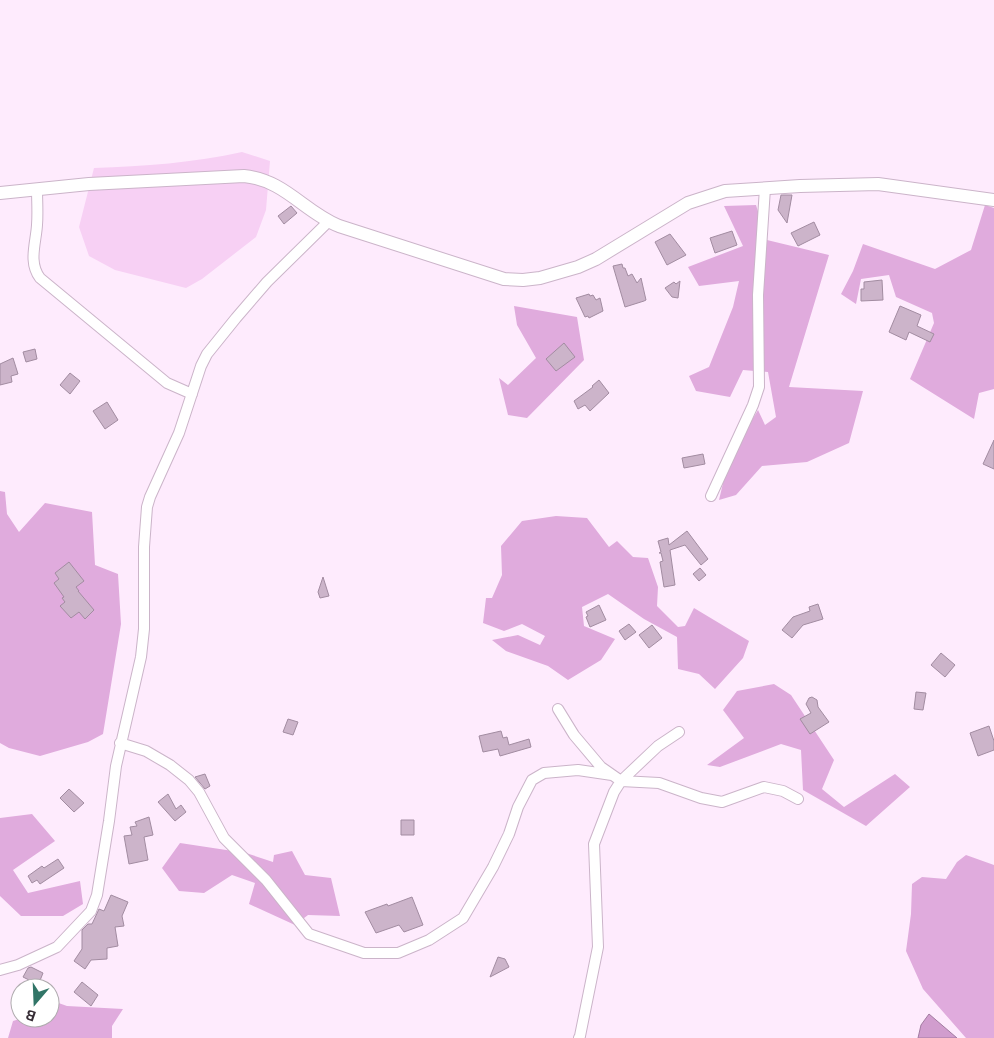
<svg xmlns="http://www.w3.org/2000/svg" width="994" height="1038" font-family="'Public Sans',sans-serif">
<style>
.green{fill:#f7d0f4}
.forest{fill:#e0abdd}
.water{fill:#d19dce;stroke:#a27ba0}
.building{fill:#ccb4ca;stroke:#a28ca1}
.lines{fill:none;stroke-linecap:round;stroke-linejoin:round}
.minor-casing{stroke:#cbb4c9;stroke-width:12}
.tertiary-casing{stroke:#cbb4c9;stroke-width:14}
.minor{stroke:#fff;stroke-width:10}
.tertiary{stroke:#fff;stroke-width:12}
</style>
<rect width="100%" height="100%" fill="#feebfd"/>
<!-- green -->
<path class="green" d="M242,152L270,161L266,210L256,237L202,279L186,288L115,270L89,256L79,227L94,168C144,166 194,163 242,152Z"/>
<!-- forest -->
<path class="forest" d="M756,205L767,240L829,255L789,387L863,391L849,443L807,462L762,466L736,495L719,500L729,458L758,410L765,425L776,417L768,372L743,370L730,397L696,391L689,376L709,367L733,307L739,281L699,286L688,267L743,246L724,206Z
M985,205L994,208V389L979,393L974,419L910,379L934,323L932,313L896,297L889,275L861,279L856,304L841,294L853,271L863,244L935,269L971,250Z
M514,306L577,317L584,360L527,418L508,415L499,378L508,385L536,358L517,325Z
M0,491L5,492L7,514L19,532L45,503L92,512L95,565L118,574L121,624L103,734L88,742L40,756L9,748L0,743Z
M556,516L587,518L609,547L617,541L633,557L648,558L658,587L657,606L678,627L685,626L694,608L749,641L743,658L715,689L699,674L678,669L677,637L644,619L608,594L582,607L584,626L615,639L601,660L568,680L548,666L506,651L492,640L518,635L540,645L545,636L522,624L504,631L483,623L486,598H492L502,575L501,546L522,521Z
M774,684L791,695L834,760L822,789L844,807L895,774L910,787L866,826L803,790L801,750L781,744L720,767L707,765L744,738L723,710L737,691Z
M32,814L55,841L13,870L28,893L80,881L83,904L63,916H21L0,896V818Z
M180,843L246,853L273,862L274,855L292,851L305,875L331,878L340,916L308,915L295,925L249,904L255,883L232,875L204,893L179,891L162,868Z
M966,855L994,865V1038H966L923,989L906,951L911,914L912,884L922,877L946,879L957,862Z
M50,1000L67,1006L123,1009L112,1026V1038H8L13,1021L23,1018H50Z"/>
<!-- water -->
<path class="water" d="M929,1014L957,1038H918L921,1025Z"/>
<!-- building -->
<path class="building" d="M781,195H792L787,223L778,210Z
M291,206L297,213L284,224L278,216Z
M814,222L820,235L798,246L791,233Z
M732,231L737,245L715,253L710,238Z
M670,234L686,255L667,265L655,242Z
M622,264L623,268H625L628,276L632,274L637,283L641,278L646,300L644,301L625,307L613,266Z
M882,280L883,300L861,301V289H864V282Z
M680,281L678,298L672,297L665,288L674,282L676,284Z
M589,294L590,296L593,295L596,300L600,298L603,311L589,318L588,316L585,317L576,298Z
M900,306L921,315L917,326L934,334L930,342L909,332L906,340L889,332Z
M564,343L575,357L556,371L546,359Z
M35,349L37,359L26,362L23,352Z
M13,358L18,374L11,376L12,382L0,385V364Z
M70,373L80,381L70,394L60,385Z
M599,380L609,393L590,411L585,405L578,409L574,401L593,387L592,386Z
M107,402L118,420L105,429L93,411Z
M994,440V469L983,464Z
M703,454L705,464L684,468L682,458Z
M687,531L708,559L701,565L685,545L670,550L675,585L664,587L660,562L663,561L661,553H659L661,552L658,541L668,538L669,545Z
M69,562L84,581L76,587L79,591H78L94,610L85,619L79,612L71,618L60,606L65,602L62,598L64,597L54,583L59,579L55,573Z
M700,568L706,575L699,581L693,574Z
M323,577L329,596L320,598L318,592Z
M818,604L823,619L803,625L792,638L782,630L793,617L810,611L809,607Z
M599,605L606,620L590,627L586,617L588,616L586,612Z
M629,624L636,632L625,640L619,631Z
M652,625L662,638L649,648L639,635Z
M941,653L955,665L945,677L931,665Z
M916,692L926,693L923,710L914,709Z
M812,697L817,700L818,707L829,722L810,734L800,719L811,713L806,704L809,698Z
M288,719L298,722L293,735L283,732Z
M989,726L994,741V750L978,756L970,733Z
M501,731L503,738L507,737L509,745L529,739L531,747L500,756L498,749L483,752L479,736Z
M205,774L210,786L205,789L195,777Z
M69,789L84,803L74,812L60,798Z
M168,794L176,809L181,805L186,812L175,821L158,802Z
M149,817L153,835L144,837L148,860L129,864L124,836L132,835L130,827L137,826L135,822Z
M401,820H414V835H401Z
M58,859L64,868L40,884L37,880L32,883L28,876L42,866L44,868Z
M111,895L128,902L122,916L124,926L115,927L118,946L107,948V959L91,960L85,969L74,961L82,949V930L88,924H92L99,909L104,911Z
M412,897L423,925L404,932L399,925L376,933L365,912L387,904L388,906Z
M498,957L505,959L509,967L490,977Z
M31,967L43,973L39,983L34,981L33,982L23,977L28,968Z
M82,982L98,995L91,1006L74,992Z"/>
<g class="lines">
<defs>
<path id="minor" d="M37,189C37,201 38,213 37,225C36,243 28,262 40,278L167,383L192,394
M711,496L753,405L759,387L758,295L765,188
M558,709L574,735L601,767L621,781L659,783L701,798L722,802L764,787L783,791L798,799
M120,743L146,751L170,765L189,780L199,792L224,838L266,880L309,934L364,953H398L429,940L463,918L493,867L509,834L518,807L532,780L544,773L578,770L612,775
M0,970L18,965L57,947L91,911L97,895L109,821L116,766L141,657L144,629V547L147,507L150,497L179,433L201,366L207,354L236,318L267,282L328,222
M579,1038L580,1036L598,947L594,844L614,792L621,781L658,746L679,732"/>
<path id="tertiary" d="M0,193L89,184L244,176C285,180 304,212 339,226L504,279L523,280L540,278L578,267L596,259L688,203L725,191L800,186L878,184L994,200"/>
</defs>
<!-- minor casing -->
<use href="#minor" class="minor-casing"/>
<!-- tertiary casing -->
<use href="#tertiary" class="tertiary-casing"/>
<!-- minor -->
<use href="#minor" class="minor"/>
<!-- tertiary -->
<use href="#tertiary" class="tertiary"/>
</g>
<!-- north arrow -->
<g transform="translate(35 1003) rotate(199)"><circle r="24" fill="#ffffff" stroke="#afabae"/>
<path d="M0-4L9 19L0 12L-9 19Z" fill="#317567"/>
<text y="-8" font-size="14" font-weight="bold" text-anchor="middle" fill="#362d35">B</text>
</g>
</svg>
